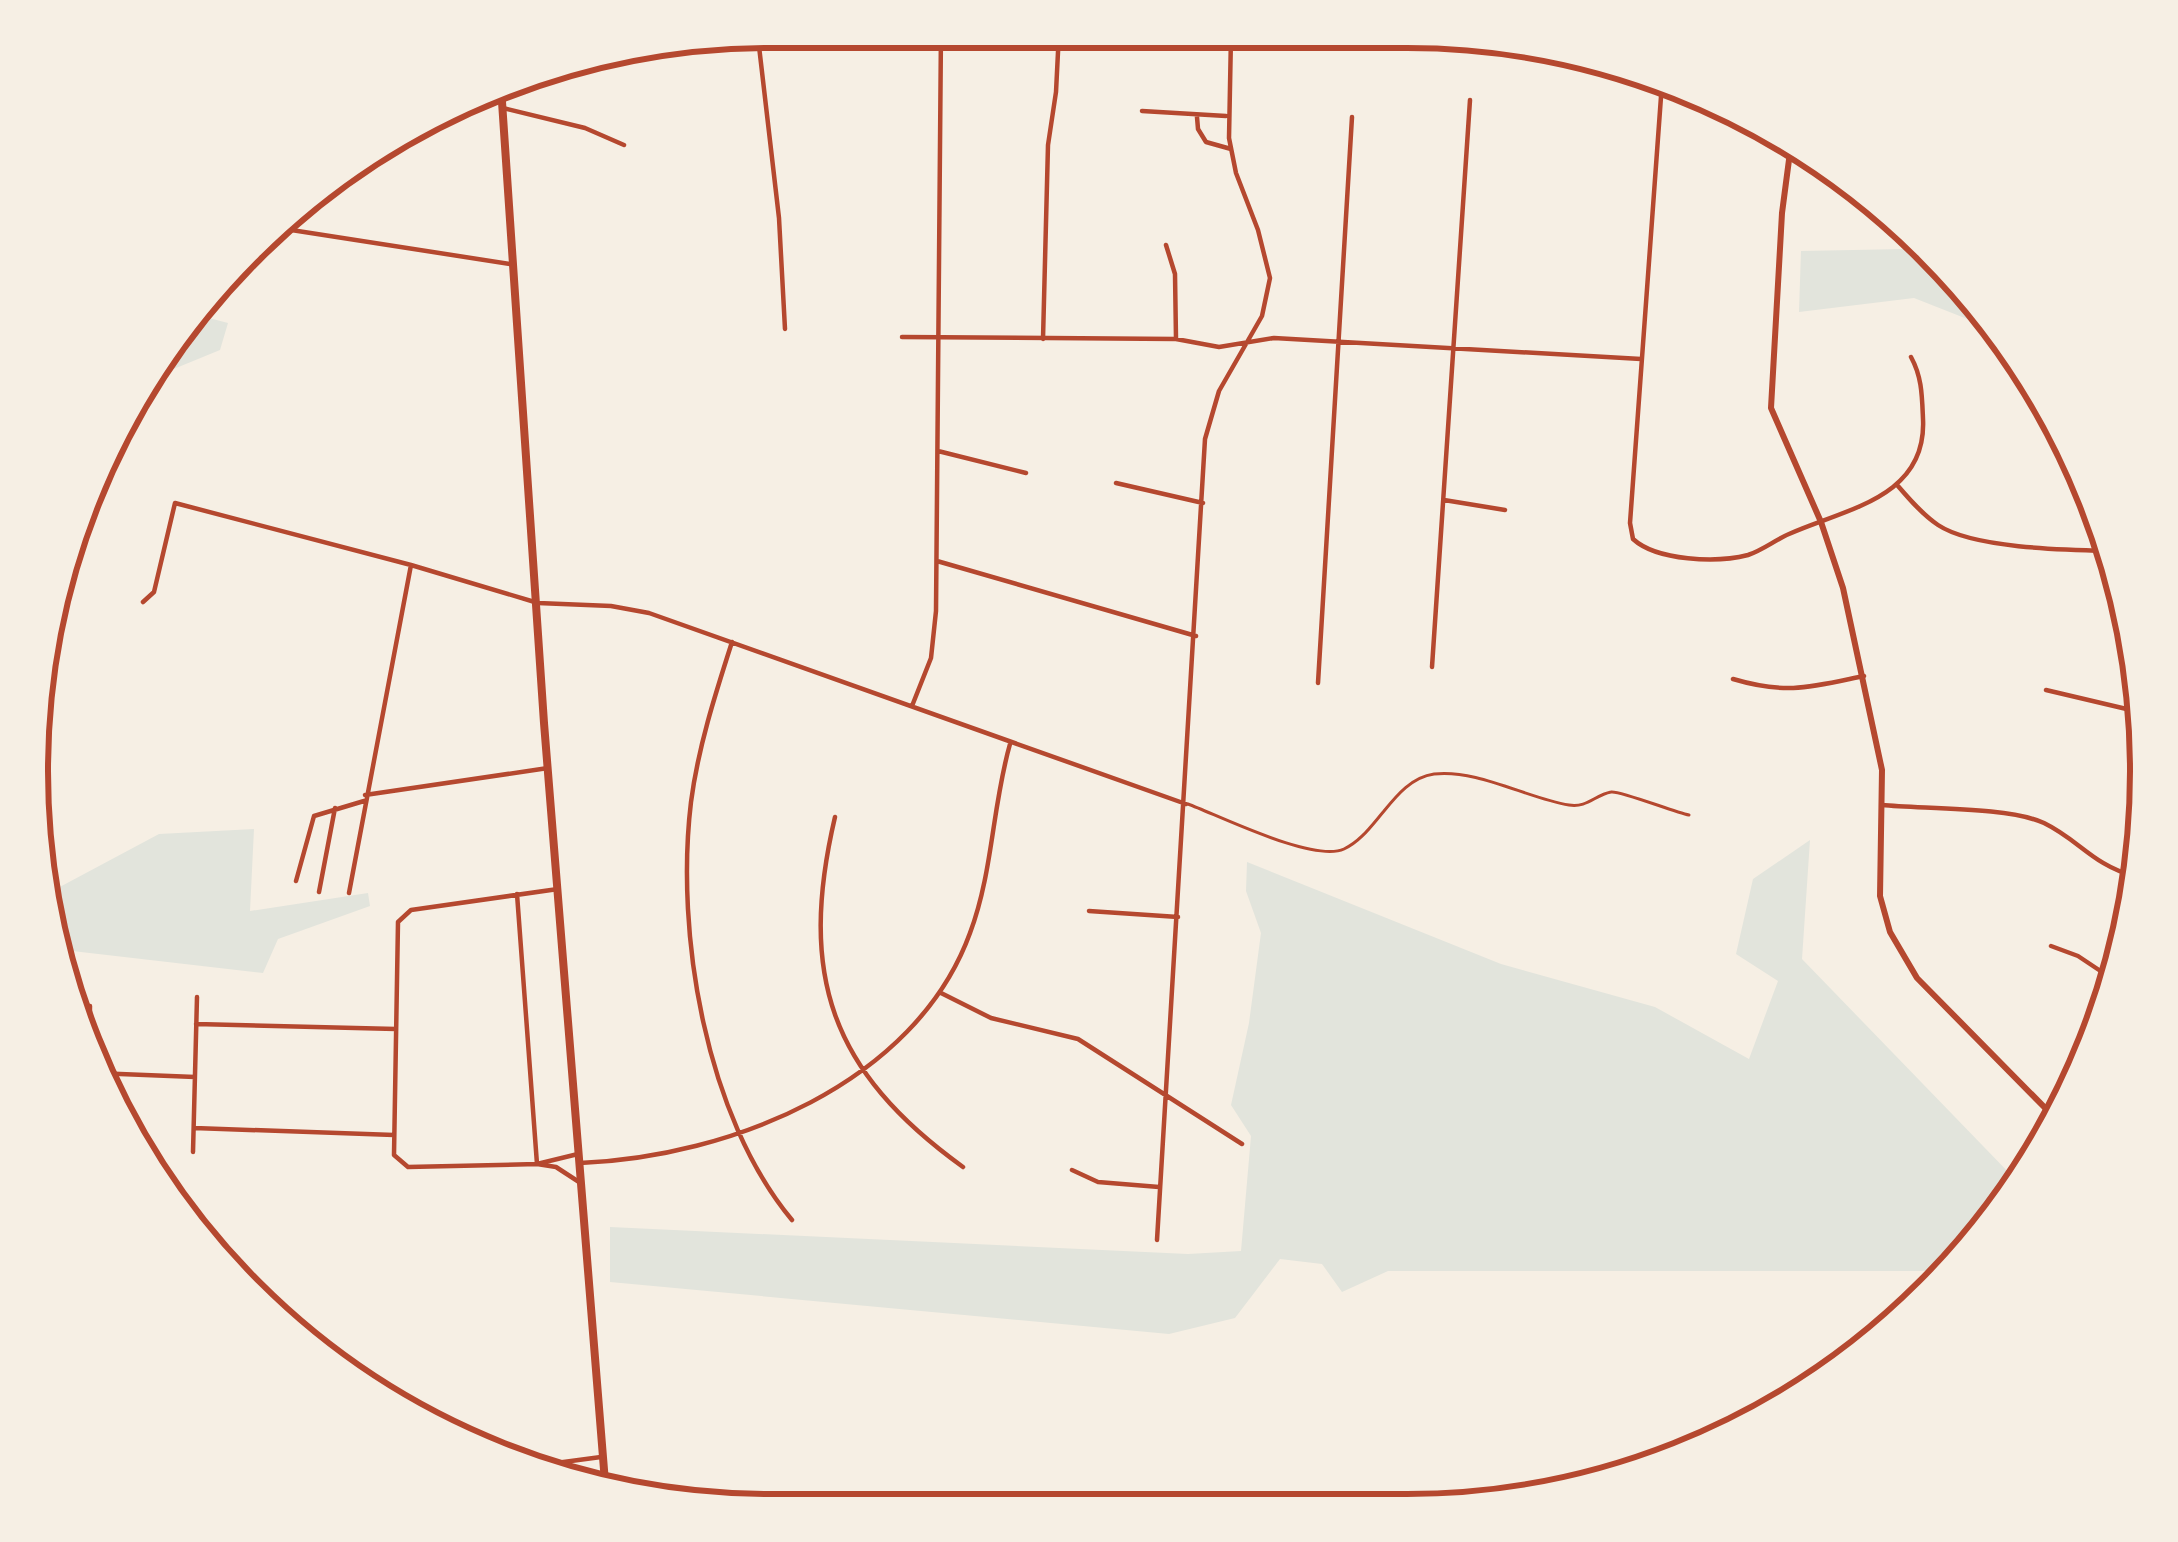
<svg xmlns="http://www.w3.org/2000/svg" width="2178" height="1542" font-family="Literata,serif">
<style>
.green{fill:#e2e4dc}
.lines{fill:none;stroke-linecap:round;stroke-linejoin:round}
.service{stroke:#b5482f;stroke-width:3}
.minor{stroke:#b5482f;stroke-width:4.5}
.tertiary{stroke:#b5482f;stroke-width:6}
.secondary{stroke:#b5482f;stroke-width:8}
.rim{fill:none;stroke:#b5482f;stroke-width:6}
</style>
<rect width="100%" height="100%" fill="#f6efe4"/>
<!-- green -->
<path class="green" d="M1921,243L1967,281L1990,322L1980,324L1914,298L1799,312L1801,251L1905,249Z
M190,313L228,323L220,350L159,375L148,376Z
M254,829L250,911L368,893L370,906L278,939L263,973L55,949L41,897L159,834Z
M1810,840L1802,959L2014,1178L1943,1271H1388L1342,1292L1322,1264L1280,1259L1235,1318L1169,1334L610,1282V1227L1188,1254L1241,1251L1251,1136L1231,1105L1249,1023L1261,933L1246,891L1247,862L1501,964L1655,1007L1749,1059L1778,981L1736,954L1753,879Z"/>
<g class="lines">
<!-- service -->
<path class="service" d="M1188,804C1220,816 1314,863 1344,849C1361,841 1372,825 1384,811C1397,795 1412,777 1434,774C1478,769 1526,798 1569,805C1587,808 1595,795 1611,792C1619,790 1674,812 1689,815"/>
<!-- minor -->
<path class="minor" d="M757,29L779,218L785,329
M1662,83L1630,523L1633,539C1657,561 1717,563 1748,555C1763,550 1775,540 1789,534C1845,509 1927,498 1923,419C1922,396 1922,377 1911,357
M503,108L585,128L624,145
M1142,111L1226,116
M1197,117L1198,129L1206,142L1231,149
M272,227L510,264
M1166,245L1175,274L1176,339
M902,337L1176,339L1219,347L1274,338L1641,359
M1043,339L1048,145L1056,92L1059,32
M938,451L1026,473
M1116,483L1203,503
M1898,486C1910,500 1923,515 1938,525C1974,549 2070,550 2114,551
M1444,500L1505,510
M937,561L1196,636
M143,602L154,592L175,503L411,565L538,603L611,606L649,613L1186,804
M732,642C715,695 698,748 691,802C675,934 706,1117 792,1220
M1432,667L1470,100
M1733,679C1787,695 1811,687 1864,676
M1318,683L1352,117
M2046,690L2135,711
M912,706L931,658L936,611L941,30
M365,795L548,768
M1882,805C1924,809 2009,807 2044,823C2079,840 2093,865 2134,876
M835,817C798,975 830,1071 963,1167
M296,881L314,816L364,801
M558,889L411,910L398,922L394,1155L408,1167L537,1164L556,1167L579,1182
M319,892L335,808
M349,893L411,565
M517,894L537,1164
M1089,911L1178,917
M2051,946L2078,956L2108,976
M941,993L991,1018L1078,1039L1242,1144
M70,1005L90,1006L89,1064
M196,1024L396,1029
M95,1073L195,1077
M194,1128L394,1135
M193,1152L197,997
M580,1163C730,1157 915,1084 970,933C993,872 992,807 1010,744
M537,1164L578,1154
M1072,1170L1098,1182L1159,1187
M1157,1240L1205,439L1219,391L1262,316L1270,278L1258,230L1236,173L1229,138L1231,36
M431,1429L459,1443
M541,1465L601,1457"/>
<!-- tertiary -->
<path class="tertiary" d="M1792,137L1782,213L1771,408L1821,522L1843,588L1882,770L1880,896L1890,932L1917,978L2058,1121"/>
<!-- secondary -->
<path class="secondary" d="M501,87L544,723L605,1482"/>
</g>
<!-- crop -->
<path d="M0 0H2178V1542H0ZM771 48H1407A723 723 0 0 1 2130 771V771A723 723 0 0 1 1407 1494H771A723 723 0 0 1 48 771V771A723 723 0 0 1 771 48Z" fill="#f6efe4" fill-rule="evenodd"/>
<path class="rim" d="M771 48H1407A723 723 0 0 1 2130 771V771A723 723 0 0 1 1407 1494H771A723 723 0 0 1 48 771V771A723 723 0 0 1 771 48Z"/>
</svg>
